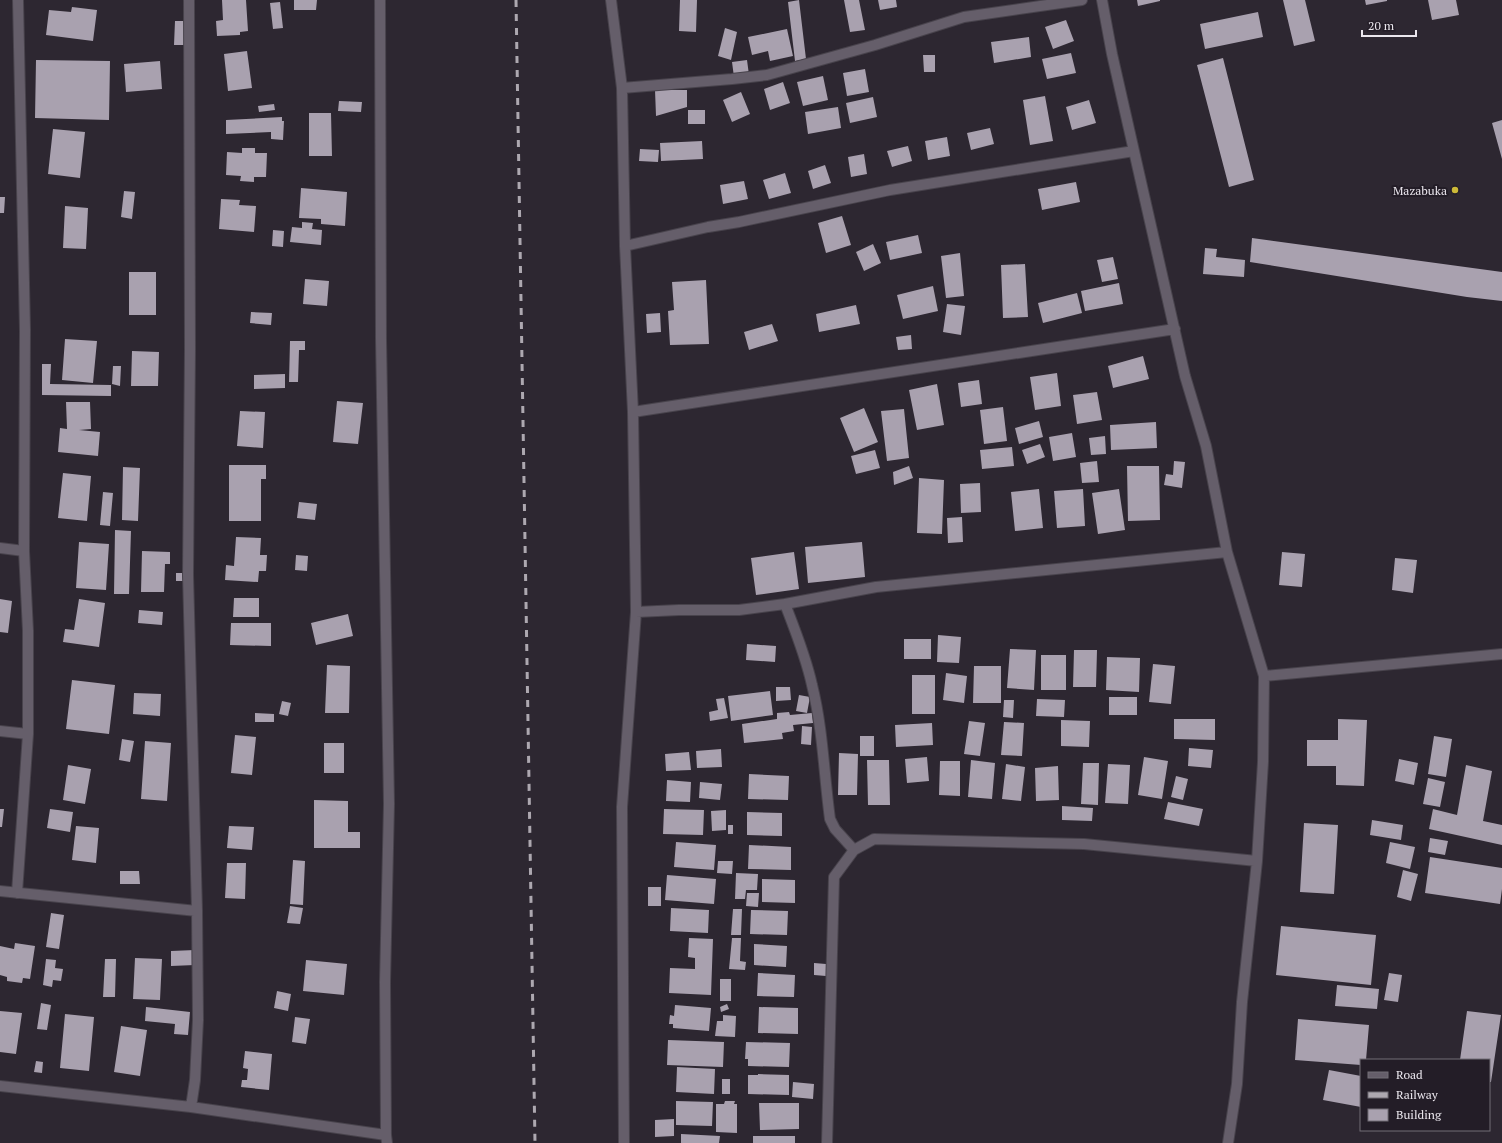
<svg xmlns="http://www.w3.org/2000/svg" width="1502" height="1143" font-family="'PT Serif',serif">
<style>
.building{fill:#a9a1af}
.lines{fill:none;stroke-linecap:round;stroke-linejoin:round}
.street-casing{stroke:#48434c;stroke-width:12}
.street{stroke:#655e6a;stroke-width:10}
.rail{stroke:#ada8b0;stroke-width:3;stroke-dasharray:7 7;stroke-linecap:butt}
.poi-dot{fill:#ccb938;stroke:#231d27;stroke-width:1.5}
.labels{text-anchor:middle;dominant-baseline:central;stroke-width:4;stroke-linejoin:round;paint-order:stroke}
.poi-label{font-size:12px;fill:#ebe7ee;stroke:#231d27;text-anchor:end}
</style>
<rect width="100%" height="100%" fill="#2d2731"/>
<!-- building -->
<path class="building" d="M222,0H246L248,31L240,32V35L217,36L216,21L223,20Z
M294,0H317L316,10H294Z
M680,0H697L696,32L679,31Z
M799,0L806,59L795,61L788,2Z
M844,0H859L865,30L850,32Z
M878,0H896L897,7L880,10Z
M1137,0H1160V1L1138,6Z
M1283,0H1305L1315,41L1294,46Z
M1365,0H1387V1L1366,5Z
M1428,0H1456L1459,15L1432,20Z
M280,2L283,28L273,29L270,3Z
M72,7L97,10L93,41L46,35L49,10L71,12Z
M1258,12L1263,37L1205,49L1200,24Z
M1066,20L1074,41L1053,49L1045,27Z
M175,21H185L184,45H174Z
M725,28L737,32L731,60L718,56Z
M787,29L793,56L770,61L768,51L752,55L748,37Z
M1029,37L1031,57L994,63L991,42Z
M247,51L252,88L228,91L224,54Z
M1071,53L1076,73L1047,79L1042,59Z
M923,55H935V72H924Z
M1223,58L1254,180L1229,187L1197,65Z
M36,60L110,61L109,120L35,118Z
M747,60L749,75L734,77L732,62Z
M160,61L162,89L126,92L124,64Z
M865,69L869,92L847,96L843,73Z
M823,76L828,100L803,106L797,82Z
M783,82L790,103L770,110L764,89Z
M655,90H687V107L656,116Z
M741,92L750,114L732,122L723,100Z
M1045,96L1053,141L1030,145L1023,100Z
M873,97L877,117L850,123L846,103Z
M1089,100L1096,123L1072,130L1066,107Z
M339,101L362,102L361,112L338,111Z
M274,104L275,110L259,112L258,106Z
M838,107L841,128L808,134L805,112Z
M688,110H705V124H688Z
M309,113H331L332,156H309Z
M282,117V121H284L283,140L271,139V132L226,134V120Z
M1502,120V159L1492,123Z
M990,128L994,144L971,150L967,133Z
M53,129L85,132L80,178L48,174Z
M947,137L950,156L928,160L925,141Z
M702,141L703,159L661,161L660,143Z
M908,146L912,161L892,167L887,151Z
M242,148H255V153H267L266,177H254V182L240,181L241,176L226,175L227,152L242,153Z
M640,149L659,150L658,162L639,161Z
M864,154L867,174L851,177L848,157Z
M825,165L831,183L813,189L808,171Z
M785,173L791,193L769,199L763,180Z
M744,181L748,199L723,204L720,185Z
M1076,182L1080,202L1042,210L1038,189Z
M301,188L347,192L345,226L321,224V219L299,218Z
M124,191L135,192L132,219L121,217Z
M0,197H5L4,213H0Z
M221,199L240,200L239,205L256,206L254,232L219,229Z
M65,206L88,208L86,249L63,248Z
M842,216L851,245L826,253L818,223Z
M302,222L313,223L312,229L322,230L321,245L290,242L292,227L302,228Z
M273,230L284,231L283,247L272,246Z
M918,235L922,253L890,260L886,242Z
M1252,238L1502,272V301L1467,297L1250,262Z
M873,244L881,263L864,271L856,252Z
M1205,248L1217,249L1216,257L1245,260L1244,277L1203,274Z
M960,253L964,296L946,298L941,256Z
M1113,257L1118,279L1102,282L1097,260Z
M1025,264L1028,317L1003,318L1001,265Z
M129,272H156V315H129Z
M305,279L329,281L327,306L303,304Z
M706,280L709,344L670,345L668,311L674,310L672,282Z
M1119,283L1123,304L1085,311L1081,291Z
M933,286L938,311L903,319L897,295Z
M1077,293L1082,313L1043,323L1038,303Z
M947,304L965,306L961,335L943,332Z
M856,305L860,324L819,332L816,314Z
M251,312L272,313L271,325L250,323Z
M660,313L661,332L647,333L646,314Z
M772,324L778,341L749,350L744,332Z
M911,335L912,349L898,350L896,337Z
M65,339L97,341L93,383L62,380Z
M290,341H305V350H299L298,382H289Z
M132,351L159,352L158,386H131Z
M1143,356L1149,379L1113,388L1108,366Z
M42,364H51L50,384L111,385V396L42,395Z
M113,366H121L120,386L112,384Z
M1057,373L1061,406L1035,410L1030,377Z
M285,374V388L254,389V375Z
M979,380L982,404L961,407L958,383Z
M937,384L944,425L917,430L909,390Z
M1097,392L1102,420L1077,424L1073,395Z
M337,401L363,403L358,444L333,442Z
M66,402H90L91,429L79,430L100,432L98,456L58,452L60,428L67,429Z
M1003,407L1007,441L984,444L980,410Z
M864,408L878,442L854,452L840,418Z
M904,409L909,458L887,461L881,411Z
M240,411L265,412L263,448L237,446Z
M1039,421L1043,437L1019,444L1015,428Z
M1156,422L1157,448L1111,450L1110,425Z
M1072,433L1076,457L1053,461L1049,437Z
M1105,436L1106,454L1091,455L1089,438Z
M1040,444L1045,457L1027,464L1022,450Z
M1012,447L1014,466L982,469L980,450Z
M875,450L880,468L856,474L851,456Z
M1097,461L1099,482L1082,483L1080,463Z
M1174,461L1185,462L1182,488L1164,485L1166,474L1173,475Z
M229,465H266V479H261V521H229Z
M909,466L913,478L894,485L893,472Z
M1127,466H1159L1160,520L1128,521Z
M123,467L140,468L138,521L122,520Z
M63,473L91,476L87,521L58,518Z
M919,478L944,480L942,534L917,533Z
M980,483L981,512L961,513L960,484Z
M1039,489L1043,528L1015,531L1011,492Z
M1083,489L1085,526L1057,528L1054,491Z
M1119,489L1125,530L1098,534L1092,493Z
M103,492L113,493L110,526L100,525Z
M299,502L317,504L315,520L297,518Z
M962,517L963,542L948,543L947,518Z
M115,530L131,531L129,594H114Z
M236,537L261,538L260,555H267L266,571H259L258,582L225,580L226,565L234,566Z
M79,542L109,544L106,590L76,588Z
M862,542L865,577L808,583L805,547Z
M142,551L170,552V564H165L164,592H141Z
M794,552L799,589L756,595L751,558Z
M1282,552L1305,554L1302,587L1279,585Z
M296,555L308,556L307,571L295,570Z
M1395,558L1417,560L1413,593L1392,590Z
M176,573H182L183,581H176Z
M234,598H259V617H233Z
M0,599L12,601L8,633L0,632Z
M79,599L105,603L99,647L63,642L65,629L74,630Z
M139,610L163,612L162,625L138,623Z
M348,614L353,636L316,645L311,623Z
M231,623H271V646L230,645Z
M938,635L961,637L959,663L937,662Z
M904,639H931V659H904Z
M747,644L776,646L775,662L746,660Z
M1010,649L1036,650L1034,690L1007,688Z
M1074,650H1097L1096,687H1073Z
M1041,655H1066V690H1041Z
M1107,657L1140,658L1139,692L1106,690Z
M1153,664L1175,666L1171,704L1149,702Z
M327,665L350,666L349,713H325Z
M974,666H1001V703H973Z
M946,673L967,676L964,703L943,700Z
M912,675H935V714H912Z
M72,680L115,685L109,734L66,729Z
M776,687H790L791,700L776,701Z
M770,691L773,715L731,721L728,696Z
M134,693L161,694L160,716L133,714Z
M799,695L810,697L807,713L796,711Z
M1109,697H1137V715H1109Z
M724,698L728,718L710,721L709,712L718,710L716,699Z
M1037,699L1065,700L1064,717L1036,716Z
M1004,700H1014L1013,718L1003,717Z
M282,701L291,703L288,716L279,714Z
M789,712L790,715L812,713L813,723L793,725L794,731L782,733L783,739L744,743L742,724L777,719V713Z
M255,713L274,714V722H255Z
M1174,719H1215V740L1174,739Z
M1338,719L1367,720L1364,786L1336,785V766H1307V740H1338Z
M1061,720L1090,721L1089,747L1061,746Z
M969,721L985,723L980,756L964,754Z
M1004,722L1024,723L1022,756L1001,755Z
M932,723L933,745L896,747L895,725Z
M802,726L812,727L811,745L801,744Z
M235,735L256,737L252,775L231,773Z
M860,736H874V756H860Z
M1434,736L1452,739L1446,777L1428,774Z
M122,739L134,741L130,762L119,760Z
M145,741L171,743L167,801L141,799Z
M324,743H344V773H324Z
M1189,748L1213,750L1211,768L1188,766Z
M721,749L722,767L697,768L696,751Z
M689,752L691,770L666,771L665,754Z
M839,753L858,754L857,795H838Z
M927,757L929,781L907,783L905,759Z
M1144,757L1168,761L1162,799L1138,795Z
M1399,759L1418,763L1414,785L1395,781Z
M867,760H889L890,805H868Z
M971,760L995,763L992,799L968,797Z
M940,761H960V796L939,795Z
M1083,763H1099L1098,805L1081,804Z
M1006,764L1025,767L1021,801L1002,799Z
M1108,764L1130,765L1128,804L1105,803Z
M68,765L91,769L85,804L63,800Z
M1466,765L1492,771L1483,821L1502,825V845L1429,829L1433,809L1457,815Z
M1058,766L1059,800L1036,801L1035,768Z
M749,774L789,776L788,800L748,799Z
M1176,776L1188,779L1183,800L1171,797Z
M1428,778L1445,782L1440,807L1423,804Z
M667,780L691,782L690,802L666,801Z
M700,782L722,784L720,800L699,798Z
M314,800L348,801V832H360V848H314Z
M1168,802L1203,809L1199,826L1164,819Z
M1062,806L1093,808L1092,821L1062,820Z
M0,809H4L2,827H0Z
M50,809L73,812L70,832L47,828Z
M664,809L704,810L703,835L663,834Z
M726,810V830L712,831L711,811Z
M747,812L782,813V836L747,835Z
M1372,820L1403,825L1401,840L1370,835Z
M1304,823L1338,825L1334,894L1300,892Z
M728,825H733V834H728Z
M76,826L99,828L96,863L72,860Z
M229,826L254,827L252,850L227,848Z
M1430,838L1448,841L1445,855L1428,852Z
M676,842L716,845L714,870L674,867Z
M1390,842L1415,847L1410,869L1386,863Z
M749,845L791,847V870L748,869Z
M1430,857L1502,868V889L1500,904L1425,893Z
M293,860L305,861L303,905L290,904Z
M718,861H733L732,874L717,873Z
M227,863H246L245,899L225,898Z
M1403,870L1418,874L1411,901L1397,897Z
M120,871H139L140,884H120Z
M736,873L758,874L757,890H746L745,899H735Z
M667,875L716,879L714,904L665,900Z
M762,879L795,880V903L762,902Z
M648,887H661V906H648Z
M747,893H759L758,907L746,906Z
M290,906L303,908L300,924L287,923Z
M671,908L709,910L708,933L670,931Z
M733,909H742L741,935H731Z
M751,910L788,911L787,935L750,934Z
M51,913L64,915L59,949L46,947Z
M1281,926L1376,935L1371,985L1276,975Z
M689,938L713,939L711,995L669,993L670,968L695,969V958L688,957Z
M732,938H741L740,961L746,962L745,970L729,969Z
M15,943L35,946L30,979L23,978L22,983L7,981V977L0,975V946L14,949Z
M754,944L787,946L786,967L754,965Z
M195,950V965L171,966V951Z
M135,958L162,959L160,1000L133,999Z
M46,959L56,960L55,968L63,969L61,981L53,980L52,987L43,985Z
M105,959H116L115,997H103Z
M306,960L347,964L344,995L303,991Z
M814,963L826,964V976L814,975Z
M758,973L795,975L794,997L757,996Z
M1389,973L1402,975L1398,1002L1384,1000Z
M720,979H731V1001H720Z
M1337,985L1379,989L1377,1009L1335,1006Z
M277,991L291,994L288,1011L274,1008Z
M41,1003L51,1005L47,1030L37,1029Z
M727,1004L729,1009L721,1012L720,1007Z
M675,1005L711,1008L709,1031L673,1028V1024H669L670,1015L674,1016Z
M146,1007L190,1012L188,1035L174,1034L175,1024L145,1021Z
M759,1007L798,1008V1034L758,1033Z
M0,1011L22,1013L16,1054L0,1052Z
M1467,1011L1501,1015L1491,1082H1489V1060H1460Z
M65,1014L94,1017L89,1071L60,1068Z
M723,1015L736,1016L735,1037L715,1036L717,1021H723Z
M295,1017L310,1019L306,1044L292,1042Z
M1298,1019L1369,1025L1366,1060H1361V1065L1295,1060Z
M121,1026L147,1030L140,1076L114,1072Z
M668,1040L724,1042L723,1067L667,1065Z
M746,1042L790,1043L789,1067L748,1066V1059H745Z
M245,1051L272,1054L269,1090L241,1087L242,1080H247L248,1069L243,1068Z
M36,1061L43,1062L42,1073L34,1072Z
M677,1067L715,1069L714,1094L676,1092Z
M1329,1070L1361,1076V1107L1323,1100Z
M758,1074L789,1075V1095L748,1094V1075H758Z
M722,1079H730V1094H722Z
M793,1082L814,1084L813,1099L792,1097Z
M676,1101L713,1102L712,1126L676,1125Z
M725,1101H735L734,1104H737V1133L716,1132V1104H724Z
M759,1103H799V1129L760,1130Z
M674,1119V1136L655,1137V1120Z
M681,1134L720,1136L719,1143H681Z
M753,1136H795V1143H753Z"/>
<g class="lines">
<defs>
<path id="street" d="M189,0L190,349L188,575L197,911L198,1020L195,1080L191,1107
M380,0L381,339L389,804L385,982L386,1135
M611,0L622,88L625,246L633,412L636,612L622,807L624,1143
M1102,0L1112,54L1185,376L1206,446L1227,552L1264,676L1263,762L1257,861L1242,1002L1237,1084L1228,1143
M622,88L732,79L767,75L875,45L964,17L1082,0
M625,246L708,227L739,222L890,190L1134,151
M633,412L1175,329
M0,548L24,551
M785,604L876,587L1227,552
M636,612L679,610H739L785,604C795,630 806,657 812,685C823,729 824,775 830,819L835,829L854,850
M1264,676L1502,654
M0,731L28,734
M0,891L197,911
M17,893L28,734V631L24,551L25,330L18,0
M0,1086L191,1107L386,1135L387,1143
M827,1143L834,877L854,850L874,839L1084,844L1257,861"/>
</defs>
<!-- street casing -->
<use href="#street" class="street-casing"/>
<!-- street -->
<use href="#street" class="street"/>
<!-- rail -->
<path class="rail" d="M516,0L535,1143"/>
</g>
<!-- markers -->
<circle class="poi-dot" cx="1455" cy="190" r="4"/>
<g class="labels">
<!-- poi labels -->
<g class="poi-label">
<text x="1447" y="190">Mazabuka</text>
</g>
</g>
<!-- legend -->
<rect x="1360" y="1059" width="130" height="72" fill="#231d27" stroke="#736e77"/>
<rect x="1368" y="1072" width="20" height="6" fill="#655e6a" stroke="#736e77"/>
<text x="1396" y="1079" font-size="12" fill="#ebe7ee">Road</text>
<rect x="1368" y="1092" width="20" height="6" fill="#ada8b0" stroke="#736e77"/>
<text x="1396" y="1099" font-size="12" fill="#ebe7ee">Railway</text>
<rect x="1368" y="1109" width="20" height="12" fill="#a9a1af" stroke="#736e77"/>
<text x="1396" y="1119" font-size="12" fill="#ebe7ee">Building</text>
<!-- scale -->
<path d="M1362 30v6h54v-6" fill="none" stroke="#ebe7ee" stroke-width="2"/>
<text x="1368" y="30" font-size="12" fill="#ebe7ee" stroke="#231d27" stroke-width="3" paint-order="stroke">20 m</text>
</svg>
